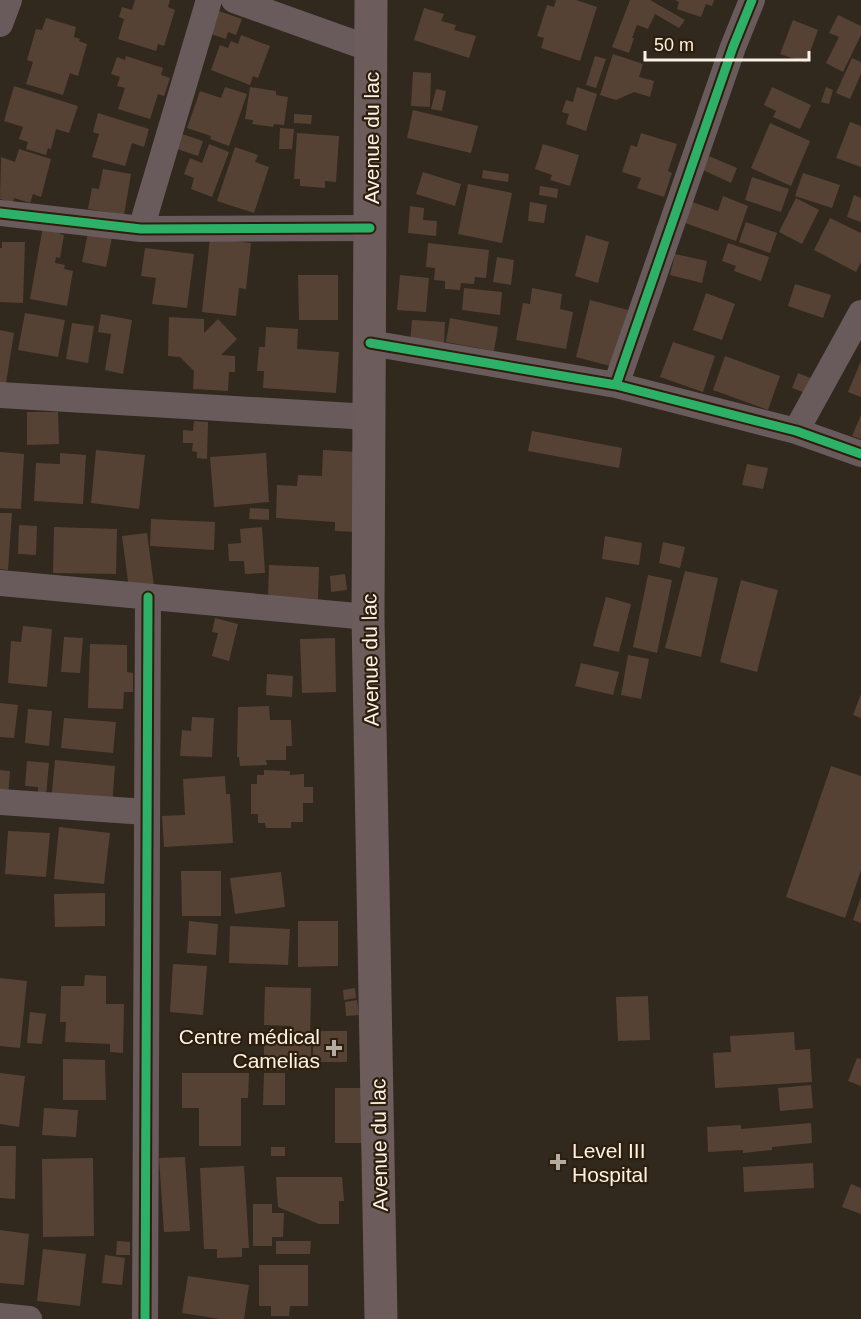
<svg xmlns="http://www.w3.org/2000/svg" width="861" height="1319" font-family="Arial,sans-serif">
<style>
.building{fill:#564234}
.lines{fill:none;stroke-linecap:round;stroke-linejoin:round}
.street{stroke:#695b5c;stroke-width:26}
.secondary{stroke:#6c5c5c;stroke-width:33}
.cycleway-casing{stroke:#2e1e0c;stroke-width:13}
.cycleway{stroke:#2db169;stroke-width:9}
.poi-dot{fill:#b5aba0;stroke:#2e1e0c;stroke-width:2}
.labels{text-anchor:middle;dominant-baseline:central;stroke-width:4.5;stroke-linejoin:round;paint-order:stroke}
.street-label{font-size:21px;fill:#fcf1e6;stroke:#2e1e0c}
.poi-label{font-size:21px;fill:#fcf1e6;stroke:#2e1e0c;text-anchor:end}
</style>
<rect width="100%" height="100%" fill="#31281e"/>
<!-- building -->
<path class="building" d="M135,0H170L168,7L175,10L164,46L158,44L156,51L118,39L124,19L119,17L122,7L132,10Z
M556,0H576L597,7L580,61L541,48L544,38L537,36L547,5L554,7Z
M630,0H650L685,20L679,28L655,14L648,29L637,25L632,38H634L629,53L612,47Z
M675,0H714L712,6L706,4L701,17L677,9L679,2Z
M424,8L444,14L441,21L456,25L454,30L476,36L469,58L414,40Z
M216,10L242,19L236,35L228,32L226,39L208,33Z
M838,15L861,26V35L843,72L826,63L839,37L829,33Z
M46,18L76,27L74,37L80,39L79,41L87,44L78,76L70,73L63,95L26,84L33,62L27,60L36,29L42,30Z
M793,20L818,30L806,63L780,54Z
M241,35L270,46L258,78L253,76L250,85L211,70L220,45L228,48L231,41L238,44Z
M613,54L643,64L639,77L654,81L650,97L634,92L616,100L600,95Z
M126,56L163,68L161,75L170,78L164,96L158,94L150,119L118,109L125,88L117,86L120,77L111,74L117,57L125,60Z
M595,56L606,59L596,88L586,85Z
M852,58L861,62V74L850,99L836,93Z
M413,72L431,73L430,107L411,106Z
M14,86L78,106L69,133L56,129L51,149L48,148L46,155L26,149L28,142L19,139L23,127L4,121Z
M225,87L247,94L229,146L210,139L211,136L187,128L200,91L221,98Z
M250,87L276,91V95L288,97L284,125L274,124L273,127L252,124L253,120L245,119Z
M577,87L597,94L586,131L566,124L569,114L562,112L566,100L573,102Z
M772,87L811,105L800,129L773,117L776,111L764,105Z
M826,87L833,90L829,104L821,102Z
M436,89L446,91L442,111L431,109Z
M413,110L478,126L471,153L407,138Z
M98,113L149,129L144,147L132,143L125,166L92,157L99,134L93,132Z
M294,114L312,115L311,124L294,123Z
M850,122L861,126V167L836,158Z
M770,123L810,141L791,186L751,168Z
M280,128L294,129L292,149H279Z
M297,133L339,136L336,182L325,181V188L300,186V179H294Z
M641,133L677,144L668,171L672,173L664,197L637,188L641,178L622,172L631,145L637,147Z
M182,134L203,141L198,156L177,149Z
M209,144L229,152L212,197L191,189L194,178L184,174L190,158L202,163Z
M543,144L579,155L570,186L550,180L552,175L535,169Z
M235,147L258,155L255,162L269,167L254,213L217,201Z
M19,149L51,159L41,197L33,194L30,203L14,198L13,203L0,199L1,157L15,162Z
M709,156L737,168L731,183L703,170Z
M103,169L131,174L124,215L88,209L92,188L99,189Z
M483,170L509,174L508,182L482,178Z
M423,172L461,184L455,206L416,194Z
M803,173L840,185L832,208L795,196Z
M752,177L789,189L781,212L745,200Z
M468,184L512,193L502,243L458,234Z
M540,186L558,189L557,198L539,195Z
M854,195L861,198V222L847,217Z
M723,196L748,206L736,241L685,223L692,202L718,211Z
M796,198L819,210L802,244L779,232Z
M530,202L547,205L544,223L528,221Z
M410,206L424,208L423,220L437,221L436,236L408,233Z
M830,218L861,233V262L856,272L814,250Z
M746,222L777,233L770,253L739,242Z
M90,223L114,228L106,267L82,262Z
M43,226L61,229L60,234L64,235L60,258L56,257L55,263L65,265L64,269L73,271L67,306L30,299Z
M586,235L609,242L598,283L575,276Z
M210,238L251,243L246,289L239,288L236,316L202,312Z
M2,242H25L23,303L0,302V248H2Z
M428,243L489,250L486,278L475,277L474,284L461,283L460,290L445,289V281L434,280L435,268L426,267Z
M728,243L769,257L761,281L734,271L736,266L722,261Z
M145,248L194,254L187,308L152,304L156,278L141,276Z
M675,254L707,261L702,283L670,275Z
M497,257L514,260L511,285L493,282Z
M298,275H338V320H299Z
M400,275L429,278L426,312L397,310Z
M795,284L831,295L823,318L788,306Z
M464,288L502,292L500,315L462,310Z
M532,288L562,294L560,309L573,312L566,349L516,340L523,303L530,304Z
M706,293L735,304L722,340L693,330Z
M590,300L628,310L614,367L576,357Z
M25,313L65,320L58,357L18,350Z
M101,314L132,320L123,374L105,370L111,334L98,332Z
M169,317L204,319V333L218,319L237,339L221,355L235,356V372H229L228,391L193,389L194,371L180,357L168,356Z
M450,318L498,327L494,351L446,342Z
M412,320L445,322L444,346L410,344Z
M72,323L94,326L88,363L66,359Z
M266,327L298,329L297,349L339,352L336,393L263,388L264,371H257L259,347H265Z
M0,330L14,333L5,389L0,388Z
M673,342L715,356L703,392L660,377Z
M725,356L780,376L768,410L713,390Z
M861,361V397L848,392Z
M798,373L813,379L808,394L792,388Z
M27,412H58L59,444L27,445Z
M861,415V439L852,436Z
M194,421L208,422L207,459L197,458V452L192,451L193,443H183V430L193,431Z
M532,431L622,448L619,468L528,451Z
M96,450L145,455L139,509L91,503Z
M323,450L359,452L355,532L335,531V522L276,518L277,485L297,486L298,475L322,476Z
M0,452L24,454L21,509L0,508Z
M60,453L86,455L83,504L34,501L36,463L60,464Z
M266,453L269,502L214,507L210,457Z
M747,464L768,468L763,489L742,485Z
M250,508L269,509V520L249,519Z
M0,513H12L8,570L0,569Z
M151,519L215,522L214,550L150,546Z
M19,525L37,526L36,555L18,554Z
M54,527L117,529L116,574L53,573Z
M262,527L265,573L245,574L244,561H229L228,544L241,543L240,529Z
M147,533L154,586L129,589L122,536Z
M605,536L642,543L639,565L602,559Z
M663,542L685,547L680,568L659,563Z
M269,565L319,567L318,599L268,597Z
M685,571L718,578L701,657L665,648Z
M345,574L347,590L331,592L330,576Z
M648,575L672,580L657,653L633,647Z
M741,580L778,590L757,672L720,662Z
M606,597L631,604L619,652L593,646Z
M215,618L238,624L229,661L212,656L218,633L212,632Z
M23,626L52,629L47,687L8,683L11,641L21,642Z
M64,637L83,638L80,673L61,672Z
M335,638L336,692L302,693L300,639Z
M90,644L127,645V672L133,673V692H124L123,709L88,708Z
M628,655L649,659L641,699L621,695Z
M581,663L619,672L613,695L575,686Z
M267,674L293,676L292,697L266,695Z
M861,694V718L853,715Z
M0,703L18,705L14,738L0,737Z
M269,706L270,720H291L292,746H286V760H266L267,765L240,766L239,757H237L238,707Z
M28,709L52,711L49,746L25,743Z
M192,717L214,718L212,757L180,756L182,730L191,731Z
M64,718L116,722L113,753L61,748Z
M55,760L115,766L112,807L51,802Z
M27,761L49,763L46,795L38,794V787L25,786Z
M831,766L861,776V870L845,918L786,897Z
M0,770L10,771L8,797H0Z
M264,770L290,771V775L304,774V787H313V803H303V822H291V828H266L265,823H258V814H251V784H257V775H264Z
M225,776L226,794H230L233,843L164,847L162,816L185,815L183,779Z
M59,827L110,833L104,884L54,879Z
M8,831L50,833L46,877L5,874Z
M181,871H221V916H182Z
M281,872L285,907L235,914L230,878Z
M105,893V926L55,927L54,894Z
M861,897V923L853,920Z
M189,921L218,924L216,955L187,953Z
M298,921H338V966L298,967Z
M230,926L290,929L288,965L229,963Z
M173,964L207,966L203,1015L170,1012Z
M85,975L106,976V1004H124L123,1053L110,1052V1044L65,1042L66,1022H60L61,986H84Z
M0,978L27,981L20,1048L0,1046Z
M265,987L311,988L310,1039L291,1038V1026L264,1025Z
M355,988L356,998L344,1000L343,990Z
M648,996L650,1040L618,1041L616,997Z
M357,1000L359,1015L346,1016L345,1002Z
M30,1012L46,1014L42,1044L27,1043Z
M313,1031H347V1062H313Z
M794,1032L795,1050L810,1049L812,1082L715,1088L713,1053L731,1052L730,1036Z
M264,1043L311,1044V1070H264Z
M857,1058L861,1059V1086L848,1081Z
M63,1059L105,1060L106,1100H63Z
M0,1073L25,1076L19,1127L0,1124Z
M182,1073H249L248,1098H241V1146H199V1108H182Z
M264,1073H285V1105H263Z
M811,1085L813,1108L780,1111L778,1088Z
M335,1088H363V1143H335Z
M44,1108L78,1110L76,1137L42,1135Z
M811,1123L812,1143L772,1147V1150L743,1153V1150L708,1152L707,1127L741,1125V1129Z
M0,1146H16L15,1199L0,1198Z
M271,1147H285V1156H271Z
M185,1157L190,1231L164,1232L159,1158Z
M93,1158L94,1236L43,1237L42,1159Z
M813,1163L814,1188L744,1192L743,1167Z
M244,1166L249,1248H242V1257L217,1258V1249H204L200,1168Z
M276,1177H342L344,1201H339V1224H319L278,1207Z
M851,1184L861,1188V1214L842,1207Z
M253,1204H272V1213H284L283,1237H272V1246H253Z
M0,1230L29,1234L24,1285L0,1283Z
M117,1241L130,1242V1255H116Z
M276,1241H311L310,1254H276Z
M43,1249L86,1254L80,1306L37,1301Z
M105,1255L125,1258L122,1285L102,1283Z
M259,1265H308V1306H290L289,1316H271V1306H259Z
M188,1276L249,1285L244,1319H220L182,1313Z"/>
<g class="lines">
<!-- street -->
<path class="street" d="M234,0L371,49
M0,24L9,0
M0,213L141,229L370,228
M141,229L209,0
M370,343L616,385L796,431L861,454
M616,385L733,47L752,0
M0,395L370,417
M796,431L861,313
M0,583L368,617
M0,802L146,812
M0,1316L29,1319
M145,1319L148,597"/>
<!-- secondary -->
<path class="secondary" d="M371,0L368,617L381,1319"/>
<defs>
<path id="cycleway" d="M0,213L141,229L370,228
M370,343L616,385L796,431L861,454
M616,385L733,47L752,0
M145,1319L148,597"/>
</defs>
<!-- cycleway casing -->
<use href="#cycleway" class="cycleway-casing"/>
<!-- cycleway -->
<use href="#cycleway" class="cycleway"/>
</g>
<!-- markers -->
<g class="poi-dot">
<path d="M331 1039h6v6h6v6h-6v6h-6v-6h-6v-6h6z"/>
<path d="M555 1153h6v6h6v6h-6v6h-6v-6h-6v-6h6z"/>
</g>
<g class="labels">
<!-- street labels -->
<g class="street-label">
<text transform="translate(371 138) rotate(-90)">Avenue du lac</text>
<text transform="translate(370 660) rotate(-91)">Avenue du lac</text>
<text transform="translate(379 1145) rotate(-91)">Avenue du lac</text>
</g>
<!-- poi labels -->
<g class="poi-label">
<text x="320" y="1036">Centre médical<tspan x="320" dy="24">Camelias</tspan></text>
<text x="572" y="1150" text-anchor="start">Level III<tspan x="572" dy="24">Hospital</tspan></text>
</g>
</g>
<!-- scale -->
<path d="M645 51v9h164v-9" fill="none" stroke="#fcf1e6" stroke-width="3"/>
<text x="654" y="51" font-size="18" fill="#fcf1e6" stroke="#2e1e0c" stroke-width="4.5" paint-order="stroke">50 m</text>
</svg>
